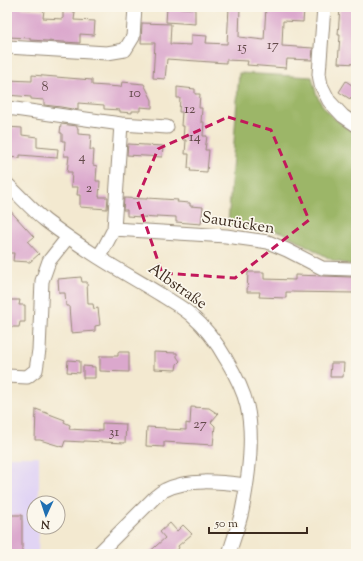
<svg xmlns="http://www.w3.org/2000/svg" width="363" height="561" font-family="'Sorts Mill Goudy',serif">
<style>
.built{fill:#e1d4f4}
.forest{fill:#9cb668;stroke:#6c7043}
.building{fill:#dba8cd}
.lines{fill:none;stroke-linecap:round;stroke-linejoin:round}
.minor-casing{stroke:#978a77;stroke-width:15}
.minor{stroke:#fff;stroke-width:13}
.marked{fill:none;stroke:#c2185b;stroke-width:3;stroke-dasharray:8 5;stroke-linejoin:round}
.labels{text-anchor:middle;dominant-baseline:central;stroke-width:3.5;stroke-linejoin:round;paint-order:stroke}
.number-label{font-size:14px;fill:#634a4a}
.street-label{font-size:16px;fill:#3b2a1e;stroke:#fbf7ec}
</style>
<rect width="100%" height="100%" fill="#fbf7ec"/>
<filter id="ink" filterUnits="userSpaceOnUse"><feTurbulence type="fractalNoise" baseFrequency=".025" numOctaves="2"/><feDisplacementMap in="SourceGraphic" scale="8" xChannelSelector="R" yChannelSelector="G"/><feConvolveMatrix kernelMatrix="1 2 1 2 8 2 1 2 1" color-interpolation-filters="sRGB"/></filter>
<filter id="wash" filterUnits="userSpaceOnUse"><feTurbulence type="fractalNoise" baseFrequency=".012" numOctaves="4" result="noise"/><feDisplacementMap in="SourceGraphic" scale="16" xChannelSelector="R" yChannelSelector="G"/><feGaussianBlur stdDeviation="0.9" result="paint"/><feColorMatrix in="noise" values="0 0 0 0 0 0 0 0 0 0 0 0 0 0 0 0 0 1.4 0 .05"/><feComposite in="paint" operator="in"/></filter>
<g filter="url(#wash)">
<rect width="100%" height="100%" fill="#f3e9d0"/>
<!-- built -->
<path class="built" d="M7,457H39V503H34V527H39L38,554H7Z"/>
<!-- forest -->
<path class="forest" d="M239,73L312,77C314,85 316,96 321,103C329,116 344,126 356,134V266L334,261L282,232L228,225Z"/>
<g id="blocks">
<!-- building -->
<path class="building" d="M7,7L44,10L43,18L63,19V11L75,12L74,20L95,21L94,35L80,34V43L30,40V38L7,37Z
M167,7L195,9V24L166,22Z
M229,7H240L239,37L264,40L266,7H297V10H304L303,22L283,21L282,46L313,48L312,60L287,59L286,68L247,65L248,61L226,60V63L167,59L165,79L153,78L155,43H141L142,23L171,24L170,44L191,45V35L207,36L206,43L227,44Z
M340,7H356V64L338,63L340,35H338Z
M32,75L92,80V85L121,87L122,82L144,84L152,100V108L140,107V111H132V113L120,112V110L104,109V105L78,103V110L61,107L44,105V100L31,99V97L7,95V80L32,81Z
M346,81L356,88V101L351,97L350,99L339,92Z
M177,87L195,89V94H200L199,108H202L201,122H204L203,136H207L205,150H209L207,172L190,171L191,168H188L189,154H185L186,140H183L184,126H181L182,112H179L180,98H177Z
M61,124L77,126V128H78V134L91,135L90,150H94L93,165L97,166L96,181H100L99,197H108L107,209L80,207V195H77L78,187H71L72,172H67L69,156H64L65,141H62V133H60Z
M7,127L22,128V135L37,137V147L58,149L57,158L20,155V158L8,157L9,144H7Z
M128,144L163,146L162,157L127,155Z
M124,198L147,199V198L178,200L177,202L190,203V206L203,207L201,224L176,222V217L156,216V218L127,216V210H123Z
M7,207L34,237L28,242L39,254L30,262L13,261L14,253H7Z
M248,272H264V279L295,280V275L351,277L356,276V293L286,292V298L259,297L260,292H247Z
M81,277L82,282H87L88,304H93L94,309L98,308L100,325L95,326V331L71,333L69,306H66L65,293H59L58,279Z
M7,300H20L19,305H25V322H20L19,327H7Z
M118,352H129V372L100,371V356H118Z
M154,352L177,353V357L180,361L177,364L176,370L154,369Z
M68,360L80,361V373L67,372Z
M331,363H344L343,377H330Z
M83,366L95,367V378H83Z
M191,407L209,408L218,414L211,422L215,426L213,445L164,442V447L146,446L147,427L165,428V429L186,430V423L190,424Z
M36,409L65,420L64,422L70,425L69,429L102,431V423L126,424L125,443L84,441V442L65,441L63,447L40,440H35Z
M7,515H22V554H7Z
M170,523L177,531L183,525L192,534L178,546L179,548L173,554H147L165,538L160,532Z"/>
</g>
</g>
<g filter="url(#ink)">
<use href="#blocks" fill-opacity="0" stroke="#978a77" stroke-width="1"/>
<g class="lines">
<defs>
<path id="minor" d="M324,7L319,74L321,85L329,101L343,116L356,125
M7,47L107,53L125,50L133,37L135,7
M8,108L121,124L167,127
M7,184C20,196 32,210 46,221C63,234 81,246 98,257C120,271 142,283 163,296C172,302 182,307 191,315C205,327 217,343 226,359C235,374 243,389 247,406C254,436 248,481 242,511C239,525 233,540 229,554
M114,229L226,236L268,242L287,250L322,268L351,269
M98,257L104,248L114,229L121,124
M7,376L27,377L36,370L39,350L42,281L49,261L68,237
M98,554L155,497C158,495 162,491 165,490C188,478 221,482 246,485"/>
</defs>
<!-- minor casing -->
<use href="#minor" class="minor-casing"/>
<!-- minor -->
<use href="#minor" class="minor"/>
</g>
</g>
<!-- marked area -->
<path class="marked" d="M228,117L271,130L309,220L235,278L162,273L137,199L158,149Z"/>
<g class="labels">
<!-- number labels -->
<g class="number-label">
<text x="273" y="46">17</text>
<text x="242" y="48">15</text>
<text x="45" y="88">8</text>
<text x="135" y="94">10</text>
<text x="190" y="110">12</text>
<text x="195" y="138">14</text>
<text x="82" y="158">4</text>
<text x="89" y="189">2</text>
<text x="200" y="425">27</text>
<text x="114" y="433">31</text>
</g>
<!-- street labels -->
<g class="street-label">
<text transform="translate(238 224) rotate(9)">Saurücken</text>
<text transform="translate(177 287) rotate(35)">Albstraße</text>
</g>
</g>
<!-- margin -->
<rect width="363" height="561" fill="none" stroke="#fbf7ec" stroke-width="24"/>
<!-- north arrow -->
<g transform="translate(46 515) rotate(183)"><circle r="19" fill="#fbf7ec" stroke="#aea59a"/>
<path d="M0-3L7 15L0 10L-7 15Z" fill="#1f6fb2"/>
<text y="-6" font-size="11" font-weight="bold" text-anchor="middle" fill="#3b2a1e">N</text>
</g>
<!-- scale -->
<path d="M209 527v6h98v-6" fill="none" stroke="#3b2a1e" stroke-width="2"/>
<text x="215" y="527" font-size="12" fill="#3b2a1e" stroke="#fbf7ec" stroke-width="3" paint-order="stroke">50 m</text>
</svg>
